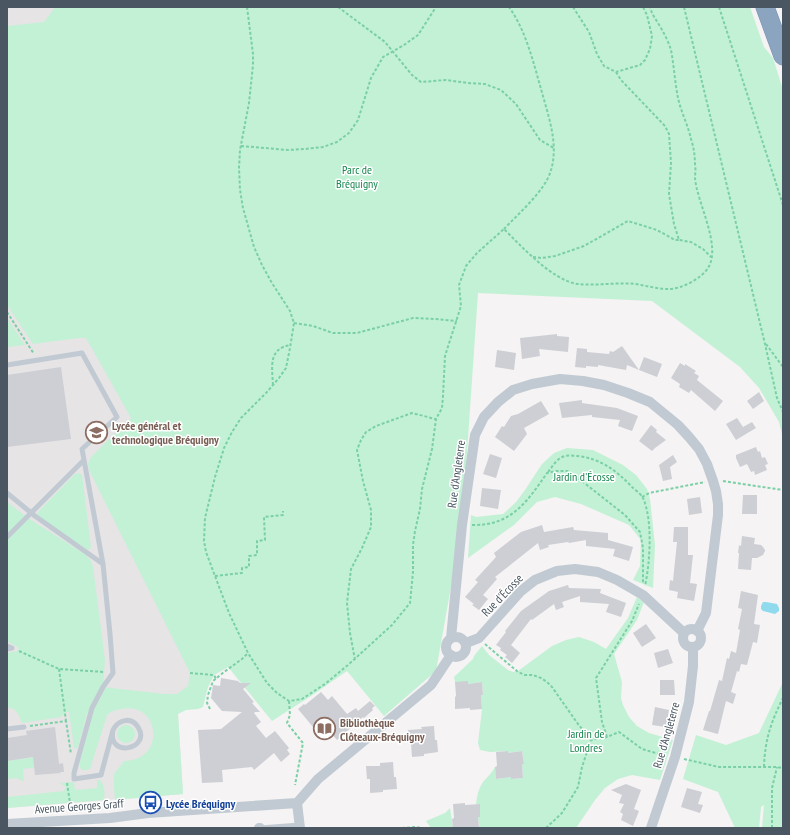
<svg xmlns="http://www.w3.org/2000/svg" width="790" height="835" font-family="'PT Sans Narrow',sans-serif">
<style>
.education{fill:#e6e4e5}
.green{fill:#c3f1d5}
.water{fill:#90daee}
.building{fill:#cdcfd5}
.lines{fill:none;stroke-linecap:round;stroke-linejoin:round}
.highway-casing{stroke:#7690ad;stroke-width:19}
.path{stroke:#7ad0a6;stroke-width:2;stroke-dasharray:3 2;stroke-linecap:butt}
.lane{stroke:#c1cad2;stroke-width:5}
.street{stroke:#c1cad2;stroke-width:10}
.highway{stroke:#8ba5c1;stroke-width:18}
.labels{text-anchor:middle;dominant-baseline:central;stroke-width:3;stroke-linejoin:round;paint-order:stroke}
.park-label{font-size:12px;fill:#17864f;stroke:#fff}
.education-label{font-size:12px;font-weight:bold;fill:#785e54;stroke:#fff;text-anchor:start}
.street-label{font-size:12px;fill:#4a5661;stroke:#fff}
.transit-label{font-size:12px;font-weight:bold;fill:#164399;stroke:#fff;text-anchor:start}
</style>
<rect width="100%" height="100%" fill="#f5f3f3"/>
<!-- education -->
<path class="education" d="M7,7H129L228,667L214,675L178,714L183,794L7,808Z"/>
<!-- green -->
<path class="green" d="M55,7H750L764,47L773,58L783,90V438L779,422L759,388L740,367L652,301L478,293L462,525L436,671L384,716L347,671L311,696L272,721L228,667L214,675L208,687L203,707L198,709L186,710L178,714L183,794L115,800L114,787V774L124,761C166,761 161,701 121,709C116,710 111,711 107,715L90,769L86,770H82L80,767V762L93,713H87L78,747L75,749L74,747L69,712H67L61,717L22,723C18,714 18,709 7,707V653L17,651L19,648L7,641V502L28,518L86,555L91,561L93,567L105,660L103,687L164,694H177L188,686L190,673L89,470L88,464L91,457L131,418L86,338H79L33,344L7,305V26L44,22Z
M7,318L25,345L7,347Z
M567,448L593,450L623,465L636,475L647,489L650,499L655,545L653,588L633,580L640,566L641,540L629,525L581,504L555,497L537,502L514,525L468,558L471,515L476,517L503,514L516,502L525,490L542,464L554,453Z
M79,473L82,475L91,547L89,550L86,549L38,517L37,514L39,511L75,474Z
M637,597L644,602L637,620L614,654L622,682L621,698L623,705L629,717L637,726L649,733L673,740L660,780L632,775L618,779L605,788L595,800L576,828H479L478,817L480,816V804H476C477,797 478,789 483,782C487,777 492,773 495,767L496,779L511,777V779L523,778L522,764H524L522,751L508,753V751L490,752L480,750L478,743L482,709L481,695L483,694L482,682L468,684L455,682L454,677L473,659L474,656L482,646L489,655L508,670L513,672L518,671L552,646L566,640L579,637L594,642L606,649L628,618Z
M783,670V828H762L764,805L761,807L759,828H735L718,792L683,779L696,735L726,745L759,733L782,684Z
M117 734a9 9 0 1 1 18 0a9 9 0 1 1-18 0Z
M36,757L38,767L23,769L24,781H22L17,778L7,779V761Z
M97,780H100C105,786 105,793 104,800L7,808V797L64,791L66,787L60,783L74,782L75,790L97,788Z
M450,808L453,828H431L426,821L445,813Z"/>
<!-- water -->
<path class="water" d="M763,602H766L777,604L779,608V611L775,614L763,611L761,609V606Z"/>
<!-- building -->
<path class="building" d="M557,334V336L569,337L568,352L539,349L540,356L522,359L520,338Z
M622,346L639,370L627,365L626,370L598,365V367L586,366V368L575,367L577,348L587,349V352L609,354L610,351L613,352Z
M497,350L516,353L514,370L495,367Z
M644,357L662,364L657,377L639,370Z
M680,363L685,366V364L696,371L694,373L699,376L697,380L723,401L715,411L691,390L689,393L679,387L680,384L671,378Z
M61,367L71,439L7,447V375Z
M759,392L764,401L753,409L747,401Z
M582,400V403L617,408L638,416L632,431L618,426L620,420L592,417V415L562,418L559,403Z
M541,401L549,414L524,428L527,434L514,451L495,437L502,426L504,427L511,416L518,414Z
M737,418L743,427L752,422L756,428L736,440L726,424Z
M651,425L657,430L656,432L666,440L655,448L652,451L639,441Z
M756,447L758,452L760,451L762,458L765,457L768,464L765,465L767,470L755,475L754,471L751,472L747,464L740,467L736,458V455Z
M490,454L502,458L496,478L483,474Z
M673,455L677,462L670,467L672,479L663,481L659,465Z
M482,488L501,490L498,509L480,506Z
M743,495H757V514H742Z
M700,497L702,513L689,515L687,499Z
M542,525L544,532L573,527L574,530L608,533V540L633,547L629,561L613,556L615,549L586,546V540L569,543L568,542L548,545L549,547L540,550L538,543L495,577L497,579L483,595L488,599L479,610L472,605L474,604L465,597L478,582L475,580L496,557L494,553L521,532Z
M674,527H688V555H693L690,583L697,584L694,601L677,598L678,592L669,590L670,580L673,581L677,542H673Z
M742,536L755,538L754,544L761,545L763,547L765,550V551L763,555L757,558H752L751,570L738,569L739,553H738L739,545L741,546Z
M568,585L569,588L601,589L600,593L626,603L621,617L606,612L609,604L580,602V596L562,602L564,607L556,610L554,604L532,620L531,619L511,645L520,653L512,663L505,657L507,655L500,650L501,648L496,645L506,632L505,631L521,611L549,591Z
M741,591L758,595L754,624L760,625L757,643L753,642L747,665L741,664L739,672L737,671L731,692L736,694L733,704L726,701L718,734L703,730L709,711H710L719,680L722,681L727,658L729,659L731,651L736,653L740,630L738,629L742,609L738,608Z
M646,624L656,638L642,647L633,633Z
M668,649L673,663L658,668L654,653Z
M221,678L238,681L240,683H251L243,689L254,702L252,703L260,712H255L254,713L261,722L256,726L266,738L275,731L289,748L287,750L290,754L281,762L274,753L254,770L252,767L222,770L223,782L202,783L198,730L221,729L242,712L222,711L211,698L213,685L220,686Z
M660,680H674L675,695H660Z
M468,681V684L482,682L483,695H481L482,709L470,710V708L455,709V697L456,696L455,682Z
M321,692L328,700L332,696L347,714L356,708L358,711L370,701L375,706L372,708L373,710L364,718L363,717L337,740L330,732L328,733L326,731L324,733L317,724L313,727L298,709L304,704L305,705Z
M655,707L669,710L666,727L652,725Z
M434,726L435,740H437L438,752L424,754V756L412,757L411,743H409L408,730L422,729L421,727Z
M55,727L59,764L63,763L64,772H60L61,773L35,775L33,757L7,761V738L27,735L26,731Z
M508,751V753L522,751L524,764H522L523,778L511,779V777L496,779L495,767L497,766L496,752Z
M393,762L394,777H396L397,789L383,790V792L370,793V779H367L366,766H380V763Z
M626,784L641,790L634,809L639,811L633,826L621,820L623,814L620,812L624,804L619,803L622,795L611,790Z
M687,788L702,792L698,804L703,805L700,813L681,807Z
M465,803V805L480,804V817H478L479,828H453L452,819L454,818L453,804Z"/>
<g class="lines">
<defs>
<path id="highway" d="M765,7L783,56"/>
</defs>
<!-- highway casing -->
<use href="#highway" class="highway-casing"/>
<!-- path -->
<path class="path" d="M247,7L253,54V65L249,103L240,150L239,168L240,190L243,208L254,247L262,265L272,283L290,311L294,323L290,348L286,368L279,378L266,393L241,418L232,432L224,448L215,477L205,518L204,541L206,552L215,576L229,613L248,653L267,683L277,693L289,701L302,699L325,684L348,665L392,625L410,603L413,572V545L415,531L420,509L422,489L432,449L436,419L442,408L443,396L445,356L461,306L459,285L466,266L477,253L504,229C521,246 553,281 578,284C597,286 617,282 636,284C647,286 658,289 669,289C681,289 701,279 708,268C722,246 697,203 695,178C695,174 696,170 695,166C695,156 694,148 691,139C688,125 681,112 678,98C675,83 674,66 671,50C669,43 665,35 661,28C657,21 652,15 650,7
M338,7L385,42L412,75L421,82L446,80L468,83L485,84L501,90L516,104L540,140L554,148
M573,7L589,32L597,54L604,66L616,72L640,65L645,60L650,49L652,36L647,15L643,7
M684,7L765,344L777,398L783,412
M719,7L783,205
M616,72L621,80L665,126L669,134L671,163L669,194L674,224L679,240L691,242L703,249L711,257
M241,146L288,150L305,149L323,147L337,142L349,133L358,120L371,78L383,57L404,45L418,35L436,7
M504,229C518,214 546,190 551,170C559,144 548,115 541,89C533,61 526,31 509,7
M533,257L542,258L555,256L584,246L628,221L657,230L675,240H679
M7,312L34,354
M294,323L313,326L333,333H357L413,318L436,319L457,321
M766,344L783,367
M273,385C272,367 268,348 291,345
M548,472C553,466 557,458 565,456C569,455 574,456 578,456C601,459 616,470 632,487C635,490 641,494 643,498C653,520 650,563 645,586
M723,481L783,490
M642,497L649,493L705,482
M472,525C511,526 527,502 547,473L556,471H569L625,515L640,532L643,548V584
M215,576L242,573V568L249,567V556L257,555V541L265,540L264,517L283,515V511
M485,644L518,672L525,675H533L541,678L547,682L552,687L578,724L591,740
M19,651L59,669L104,672
M355,660L350,633L347,603L351,569L362,548L371,527V510L363,481L357,450L361,440L366,432L376,426L412,413L424,416L435,419
M59,669L66,721
M190,673L214,675L216,679
M289,701L290,715L287,723L303,743L295,785
M210,709L207,703L208,695L213,681L224,672L242,659L248,653
M30,726L66,721L71,754
M607,737L602,722L596,678L632,621L639,604
M684,759L719,767H777L783,768
M764,767C765,739 771,722 783,698
M67,783L70,803
M402,828L416,827L421,828
M546,828L562,813L578,787L582,767L591,740L607,737L619,732L642,749L666,756
M772,828V788L777,767"/>
<!-- lane -->
<path class="lane" d="M7,365L82,353L117,417L82,449L103,564L110,634L113,673L103,687L92,708L74,773V779L101,775L113,730C118,720 131,716 138,727C152,749 107,759 113,730
M7,493L35,516L103,564
M7,537L84,460
M7,646L12,648L7,649
M7,729L24,727
M260,828L300,825"/>
<!-- street -->
<path class="street" d="M683 638a9 9 0 1 1 18 0a9 9 0 1 1-18 0Z
M446 647a10 10 0 1 1 20 0a10 10 0 1 1-20 0Z
M451,638L462,525L475,435L484,417L498,402L513,390L532,384L560,379L583,381L604,385L628,393L650,402L678,425L689,437L699,449L707,464L713,481L716,491L718,504V515L706,613L697,631
M466,643L479,638L521,591L535,580L557,571L575,569L598,572L617,580L643,595L684,633
M297,803L318,779L431,685L451,655
M297,803L300,828
M7,824L110,818L148,813L297,803
M259,828H260
M651,828L675,757L689,702L693,666V647"/>
<!-- highway -->
<use href="#highway" class="highway"/>
</g>
<!-- icons -->
<defs>
<symbol id="school-ring" viewBox="-11 -11 22 22"><circle r="9.5" fill="#fff" stroke="#8d6e63" stroke-width="1.5"/><path d="M0-5L7-2L0 1L-7-2ZM-4 1L0 2.5L4 1V4Q0 6-4 4Z" fill="#8d6e63"/></symbol>
<symbol id="library-ring" viewBox="-11 -11 22 22"><circle r="9.5" fill="#fff" stroke="#8d6e63" stroke-width="1.5"/><path d="M-6-4Q-3-5.5-.7-3.5V5Q-3 3-6 4ZM6-4Q3-5.5 .7-3.5V5Q3 3 6 4Z" fill="#8d6e63"/></symbol>
<symbol id="bus-ring" viewBox="-11 -11 22 22"><circle r="9.5" fill="#fff" stroke="#1a4fb4" stroke-width="1.5"/><path d="M-5-6H5V4H4V6H2V4H-2V6H-4V4H-5ZM-3.5-4V0h7V-4ZM-3.5 1.2v1.5H-2V1.2ZM2 1.2v1.5H3.5V1.2Z" fill="#1a4fb4"/></symbol>
</defs>
<g fill-rule="evenodd">
<use href="#school-ring" x="84" y="420" width="25" height="25"/>
<use href="#library-ring" x="312" y="716" width="25" height="25"/>
<use href="#bus-ring" x="138" y="790" width="25" height="25"/>
</g>
<g class="labels">
<!-- park labels -->
<g class="park-label">
<text x="357" y="169">Parc de<tspan x="357" dy="14">Bréquigny</tspan></text>
<text x="584" y="476">Jardin d'Écosse</text>
<text x="586" y="733">Jardin de<tspan x="586" dy="14">Londres</tspan></text>
</g>
<!-- education labels -->
<g class="education-label">
<text x="112" y="425">Lycée général et<tspan x="112" dy="14">technologique Bréquigny</tspan></text>
<text x="340" y="722">Bibliothèque<tspan x="340" dy="14">Clôteaux-Bréquigny</tspan></text>
</g>
<!-- street labels -->
<g class="street-label">
<text transform="translate(456 474) rotate(-82)">Rue d'Angleterre</text>
<text transform="translate(502 595) rotate(-46)">Rue d'Écosse</text>
<text transform="translate(666 735) rotate(-74)">Rue d'Angleterre</text>
<text transform="translate(79 806) rotate(-4)">Avenue Georges Graff</text>
</g>
<!-- transit labels -->
<g class="transit-label">
<text x="166" y="803">Lycée Bréquigny</text>
</g>
</g>
<!-- border -->
<rect width="790" height="835" fill="none" stroke="#4a5661" stroke-width="16"/>
</svg>
